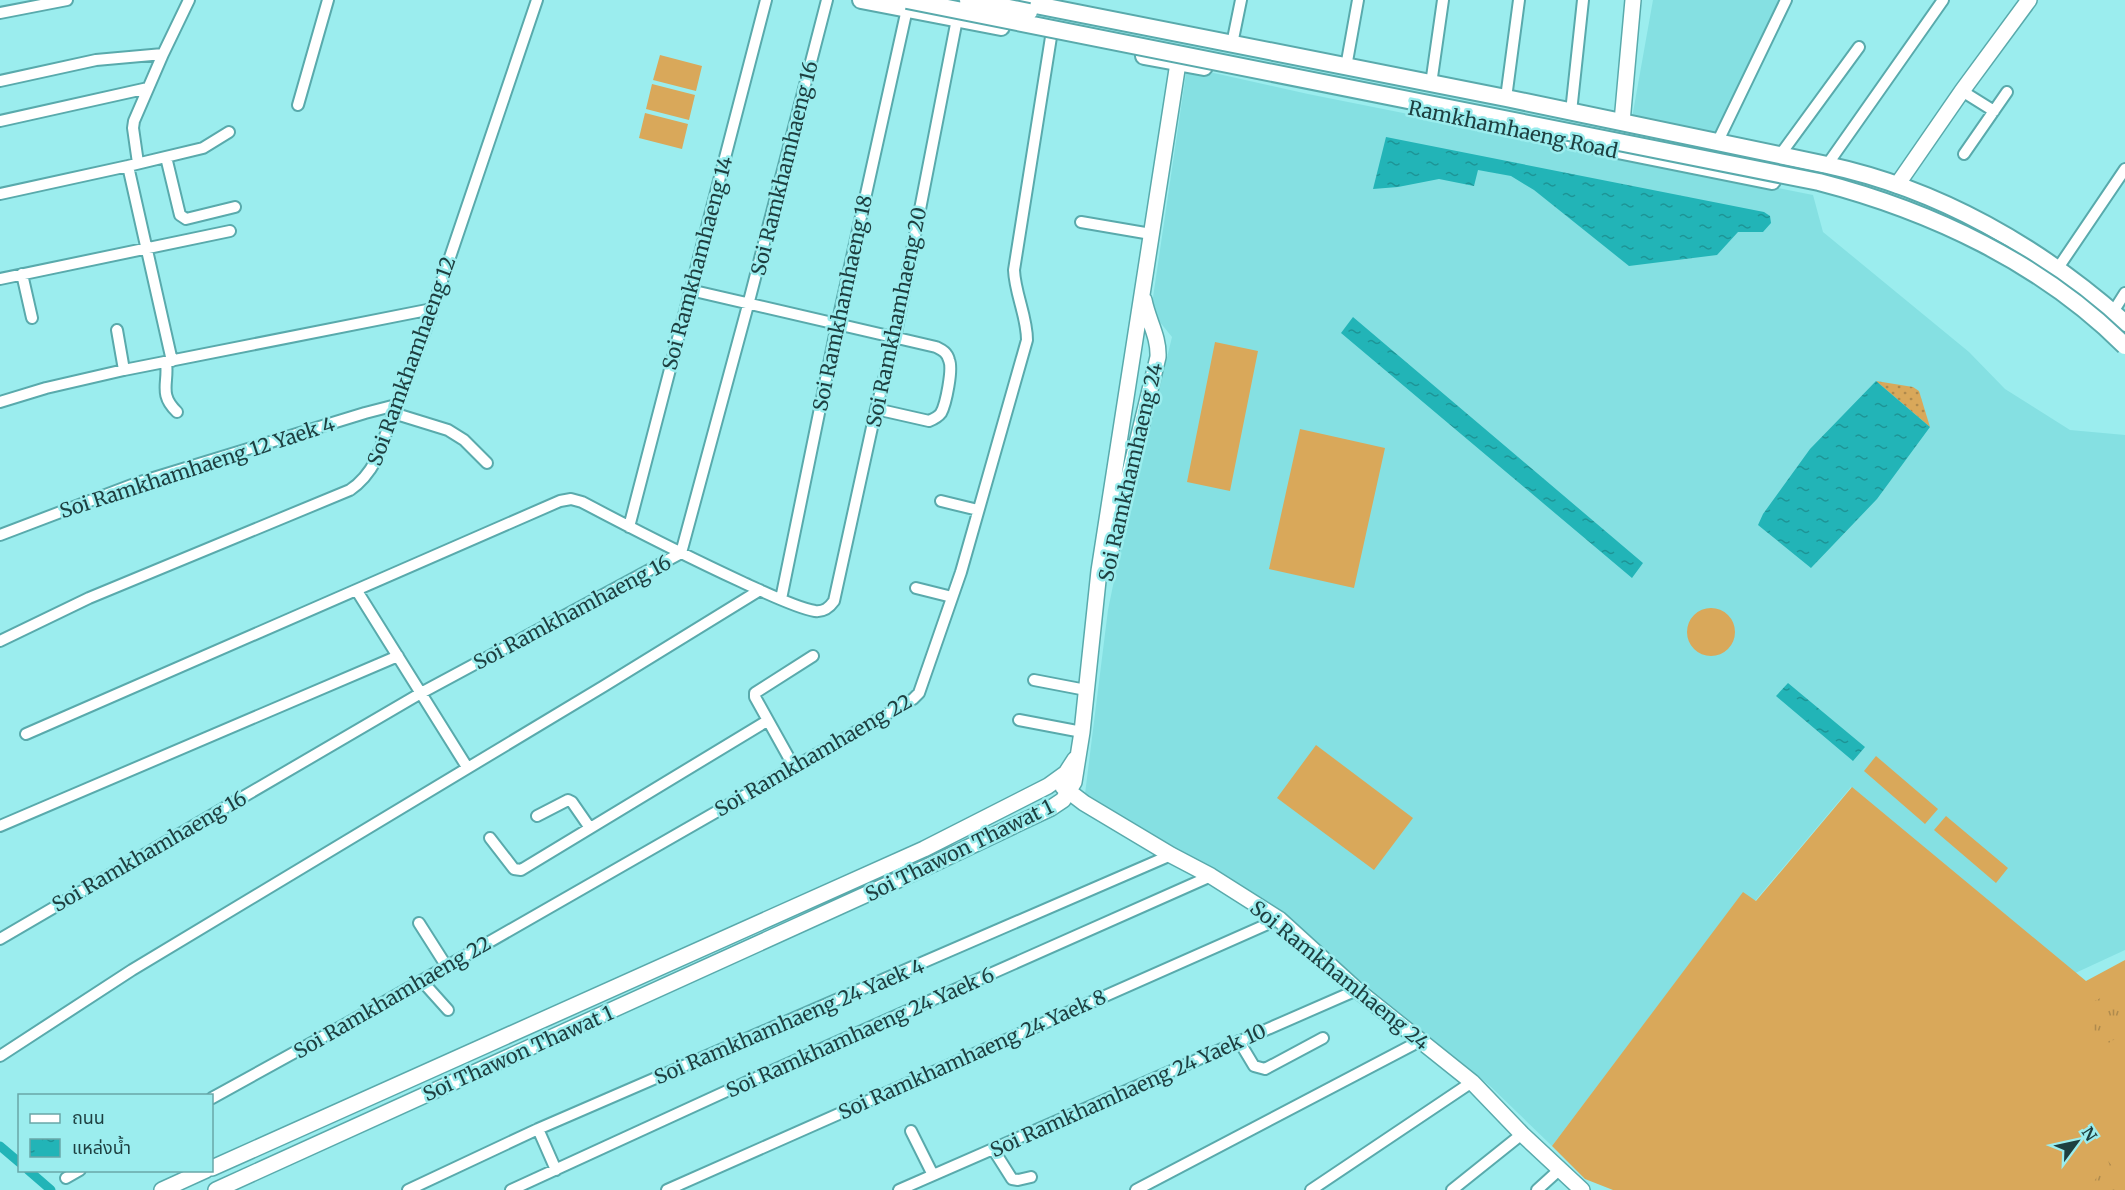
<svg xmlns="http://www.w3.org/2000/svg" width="2125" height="1190" font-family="Merriweather,'Noto Sans Thai',serif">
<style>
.built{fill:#85e0e2}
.grass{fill:#d9a85a}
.park{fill:url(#park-tufts)}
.garden{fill:url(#garden-dots)}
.water{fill:url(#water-ripples)}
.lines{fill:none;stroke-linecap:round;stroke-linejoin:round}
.canal{stroke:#22b4b7;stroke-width:9}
.street-casing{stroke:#59aaac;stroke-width:14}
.secondary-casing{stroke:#59aaac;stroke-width:18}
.primary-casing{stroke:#59aaac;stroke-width:20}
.street{stroke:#fff;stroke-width:10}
.secondary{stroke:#fff;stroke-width:15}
.primary{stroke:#fff;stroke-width:16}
.primary-bridge-casing{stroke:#59aaac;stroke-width:20;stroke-linecap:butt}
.primary-bridge{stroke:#fff;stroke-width:16}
.labels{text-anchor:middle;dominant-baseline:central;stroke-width:5;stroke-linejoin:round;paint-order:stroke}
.street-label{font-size:20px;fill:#1d3f40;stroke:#9bedee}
</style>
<defs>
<pattern id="park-tufts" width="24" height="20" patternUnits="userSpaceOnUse" patternTransform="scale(1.5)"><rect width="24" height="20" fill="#d9a85a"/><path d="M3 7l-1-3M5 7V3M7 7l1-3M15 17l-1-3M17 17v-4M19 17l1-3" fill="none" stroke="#af8a4c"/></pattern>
<pattern id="garden-dots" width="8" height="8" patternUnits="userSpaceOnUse" patternTransform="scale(1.5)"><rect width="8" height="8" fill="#d9a85a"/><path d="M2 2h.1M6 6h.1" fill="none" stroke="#af8a4c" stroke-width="1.8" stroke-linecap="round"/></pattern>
<pattern id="water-ripples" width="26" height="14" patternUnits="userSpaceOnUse" patternTransform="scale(1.5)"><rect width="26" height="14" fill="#22b4b7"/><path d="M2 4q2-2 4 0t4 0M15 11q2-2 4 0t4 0" fill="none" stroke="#1d9496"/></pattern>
</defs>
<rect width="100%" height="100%" fill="#9bedee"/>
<!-- built -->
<path class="built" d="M1653,0H1789L1721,139L1632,118Z
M1187,67L1308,94L1813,195L1823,232L1969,352L2005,389L2070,430L2125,435V950L2071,975L1851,787L1755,901L1743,893L1552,1146L1490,1086L1266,904L1142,832L1085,794L1108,610L1119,556L1172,337L1151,311Z"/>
<!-- grass -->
<path class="grass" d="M660,55L702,66L696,91L653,80Z
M652,84L695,95L689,120L646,109Z
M645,113L688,124L682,149L639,138Z
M1215,342L1258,351L1230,491L1187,482Z
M1300,429L1385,448L1354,588L1269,569Z
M1687 632a24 24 0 1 1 48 0a24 24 0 1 1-48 0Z
M1316,745L1413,818L1374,870L1277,798Z
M1876,756L1938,809L1925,824L1864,771Z
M1852,787L2086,981L2125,960V1190H1613L1585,1179L1552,1146L1743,892L1756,901Z
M1946,816L2008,868L1996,883L1934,830Z"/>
<!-- park -->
<path class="park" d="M2125,987V1033L2102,1047L2083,1006Z
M2108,1161L2125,1181V1190H2088Z"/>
<!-- garden -->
<path class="garden" d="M1876,381L1913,387L1919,391L1930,427Z"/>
<!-- water -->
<path class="water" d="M1386,137L1764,212L1770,216L1771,223L1763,232H1738L1717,255L1629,266L1534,190L1511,176L1478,170L1474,186L1439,179L1398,187L1373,189Z
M1353,317L1643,563L1632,578L1341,333Z
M1876,381L1930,427L1877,499L1811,568L1758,525L1763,514L1810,449Z
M1788,683L1865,747L1853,761L1776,696Z"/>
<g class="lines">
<!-- canal -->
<path class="canal" d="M0,1146L20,1163
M28,1170L51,1190"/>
<defs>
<path id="street" d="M0,13L67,0
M1232,44L1241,0
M1346,67L1358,0
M0,81L96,60L163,54
M1431,84L1443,0
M1962,91L1994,111
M1506,98L1519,0
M298,105L328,0
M1571,112L1583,0
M0,121L148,88
M1717,143L1786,0
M1964,154L2007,92
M1780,155L1859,47
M166,157L180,215L186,219L235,207
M138,163L133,128L134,121L163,54L189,0
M1827,165L1943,0
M128,166L172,361
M0,194L128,166L203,148L229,132
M1081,222L1151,234
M2058,268L2125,169
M22,274L32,318
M0,279L230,231
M690,290L936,347C942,350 947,352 949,360C953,369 946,404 941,413C938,417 934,419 929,421L876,409
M2113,312L2125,293
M117,330L124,370
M166,362C169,383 158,394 177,412
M0,402L46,388L124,370L432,309
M393,413L448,430L464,440L487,463
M941,501L978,510
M629,527L766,0
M0,535L137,483L365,413L396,405
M916,588L952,597
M357,591L467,767
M781,599L837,325L907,9
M0,641L89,598L350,490C362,482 369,473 376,460L426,328L537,0
M1034,680L1086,690
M1019,720L1082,732
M26,734L560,501L571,499L582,502C635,530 688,557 742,582C760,590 796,608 815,611C824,612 829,608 834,601L876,409L895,338L957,19
M794,767L755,697V693L813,656
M537,816L568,800L572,802L590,828
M0,826L398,656
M490,838L514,869L521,870L767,721
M419,923L447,967
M0,939L421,693L681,553L748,305L827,0
M422,981L448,1010
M1239,1041L1254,1066L1265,1069L1323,1038
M0,1056L132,970L604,686L760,590
M212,1098L355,1019L913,699L919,693L961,572L1027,340C1027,316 1015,294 1014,270L1051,37
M538,1129L556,1170
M911,1131L933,1175
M993,1149L1012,1179L1018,1180L1031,1177
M66,1178L80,1170
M408,1190L538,1129L1171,855
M511,1190L729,1090L1211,876
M667,1190L1279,919
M899,1190L1357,990
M1136,1190L1420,1041
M1311,1190L1472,1082
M1452,1190L1522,1134
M1537,1190L1559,1170"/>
<path id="secondary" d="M1622,122L1633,0
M1897,185L1962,91L2029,0
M1111,550L1158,357C1159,336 1148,321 1144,300
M1063,787L1084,803L1171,855L1211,876L1279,919L1357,990L1472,1082L1522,1134L1582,1190
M212,1168L924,849L1048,786L1066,773L1075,759
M162,1190L206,1170
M216,1190L931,865L1051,808L1063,800L1074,782L1082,732L1099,571L1178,63"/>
<path id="primary" d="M861,0L1001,27
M1011,0L1506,98L1827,165C1939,189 2040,247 2125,323
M1144,56L1204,67
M1573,141L1772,181"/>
</defs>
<!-- street casing -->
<use href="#street" class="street-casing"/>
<!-- secondary casing -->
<use href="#secondary" class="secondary-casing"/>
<!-- primary casing -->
<use href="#primary" class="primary-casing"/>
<!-- street -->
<use href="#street" class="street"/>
<!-- secondary -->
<use href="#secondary" class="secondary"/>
<!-- primary -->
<use href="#primary" class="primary"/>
<defs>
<path id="primary-bridge" d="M907,0L1819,182C1931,211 2042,263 2125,346
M968,0L1029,12"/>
</defs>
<!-- primary-bridge casing -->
<use href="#primary-bridge" class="primary-bridge-casing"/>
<!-- primary-bridge -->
<use href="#primary-bridge" class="primary-bridge"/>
</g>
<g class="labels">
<!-- street labels -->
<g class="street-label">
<text transform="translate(1513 129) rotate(12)">Ramkhamhaeng Road</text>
<text transform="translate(784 168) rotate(-76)">Soi Ramkhamhaeng 16</text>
<text transform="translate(697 263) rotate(-75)">Soi Ramkhamhaeng 14</text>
<text transform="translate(842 303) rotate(-78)">Soi Ramkhamhaeng 18</text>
<text transform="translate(896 317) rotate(-78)">Soi Ramkhamhaeng 20</text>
<text transform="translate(411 361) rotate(-70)">Soi Ramkhamhaeng 12</text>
<text transform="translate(197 467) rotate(-18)">Soi Ramkhamhaeng 12 Yaek 4</text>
<text transform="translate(1130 472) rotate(-77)">Soi Ramkhamhaeng 24</text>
<text transform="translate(572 612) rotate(-28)">Soi Ramkhamhaeng 16</text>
<text transform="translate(813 755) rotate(-30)">Soi Ramkhamhaeng 22</text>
<text transform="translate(959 850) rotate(-26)">Soi Thawon Thawat 1</text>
<text transform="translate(149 851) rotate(-30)">Soi Ramkhamhaeng 16</text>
<text transform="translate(1340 975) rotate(39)">Soi Ramkhamhaeng 24</text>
<text transform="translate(392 997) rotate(-30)">Soi Ramkhamhaeng 22</text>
<text transform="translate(789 1021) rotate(-23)">Soi Ramkhamhaeng 24 Yaek 4</text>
<text transform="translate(860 1032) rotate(-24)">Soi Ramkhamhaeng 24 Yaek 6</text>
<text transform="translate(518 1053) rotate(-24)">Soi Thawon Thawat 1</text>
<text transform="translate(972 1054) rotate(-24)">Soi Ramkhamhaeng 24 Yaek 8</text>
<text transform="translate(1128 1090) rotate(-24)">Soi Ramkhamhaeng 24 Yaek 10</text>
</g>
</g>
<!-- legend -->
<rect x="18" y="1094" width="195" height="78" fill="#9bedee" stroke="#69a7a8" stroke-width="1.5"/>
<rect x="30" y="1114" width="30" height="9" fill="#ffffff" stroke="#69a7a8" stroke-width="1.5"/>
<text x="72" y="1124" font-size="18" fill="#1d3f40">ถนน</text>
<rect x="30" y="1139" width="30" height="18" fill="url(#water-ripples)" stroke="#69a7a8" stroke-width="1.5"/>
<text x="72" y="1154" font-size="18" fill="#1d3f40">แหล่งน้ำ</text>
<!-- north arrow -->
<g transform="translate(2077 1142) rotate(57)" stroke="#9bedee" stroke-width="4.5" paint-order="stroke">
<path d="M0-4.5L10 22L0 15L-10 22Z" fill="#1d3f40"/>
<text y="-9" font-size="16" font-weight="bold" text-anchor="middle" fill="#1d3f40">N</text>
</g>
</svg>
